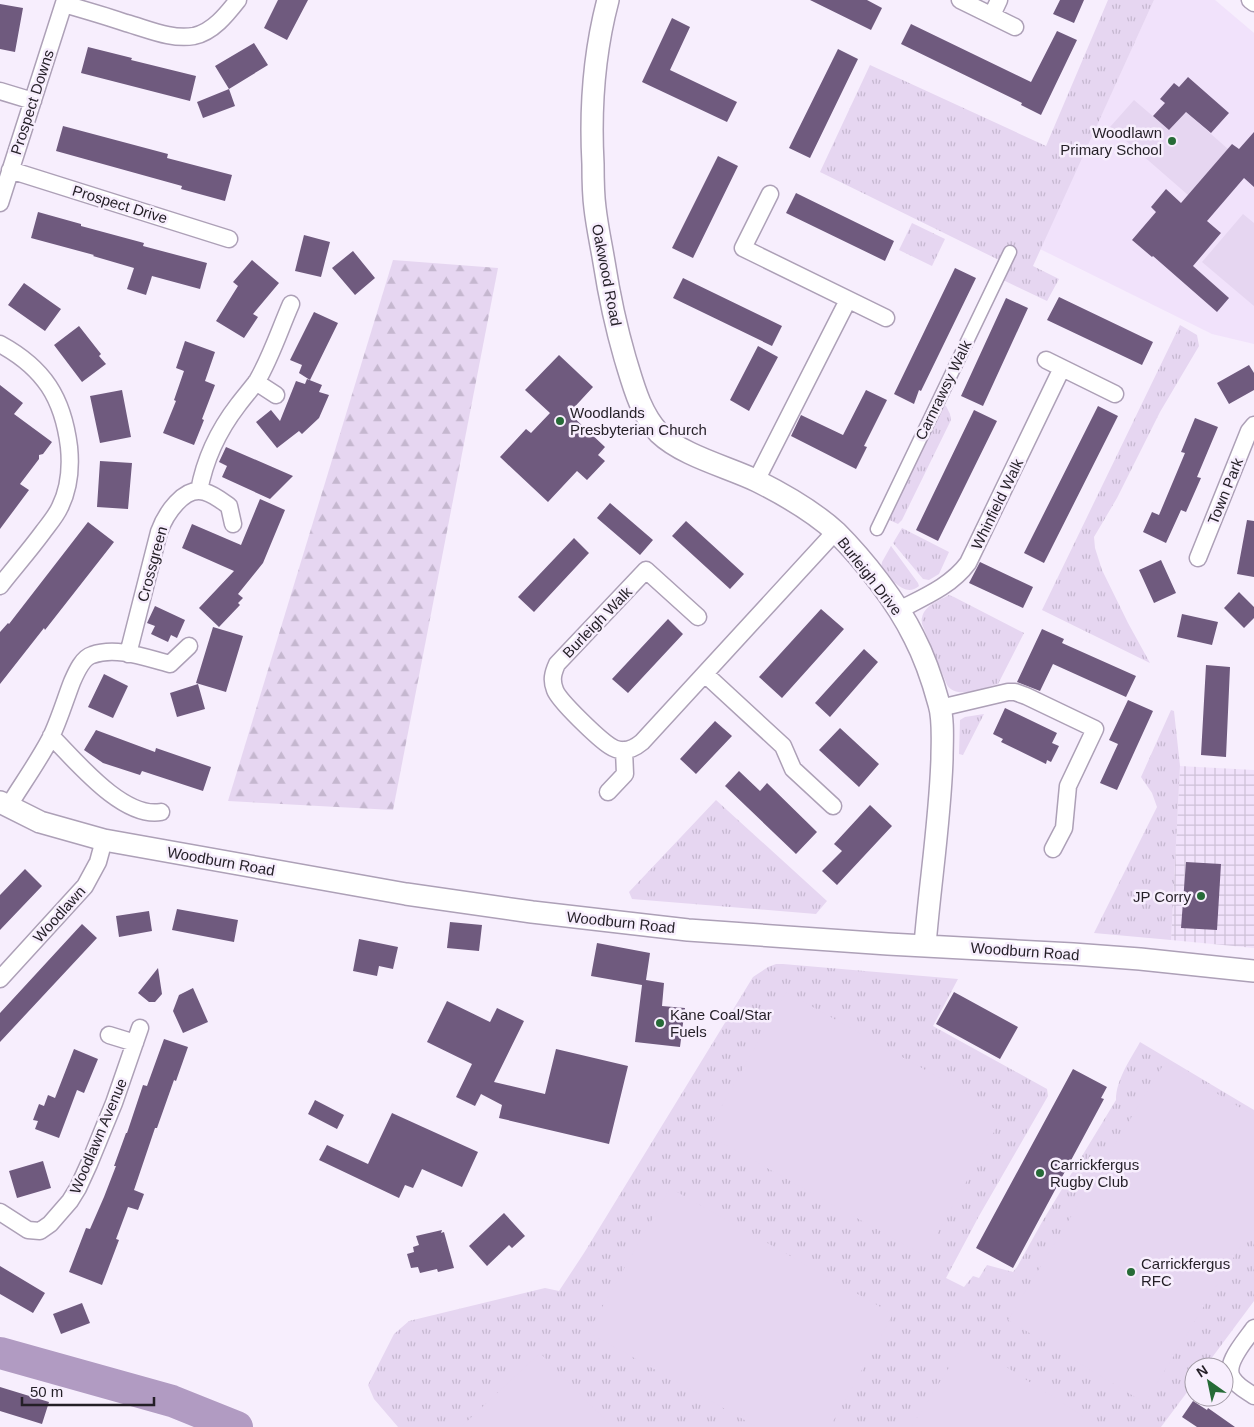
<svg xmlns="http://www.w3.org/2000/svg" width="1254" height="1427" font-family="Arial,sans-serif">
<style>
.built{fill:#f1e2fb}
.industrial{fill:url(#industrial-grid)}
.grass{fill:url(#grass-tufts)}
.forest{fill:url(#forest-firs)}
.park{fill:#e6d6f1}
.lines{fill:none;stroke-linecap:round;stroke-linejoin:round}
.river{stroke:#b19bc2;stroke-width:32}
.building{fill:#6f5a7e}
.pedestrian-casing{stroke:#ada0b7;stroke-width:15}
.minor-casing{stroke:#ada0b7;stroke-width:19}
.tertiary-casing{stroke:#ada0b7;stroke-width:24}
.pedestrian{stroke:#fff;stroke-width:12}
.minor{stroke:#fff;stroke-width:16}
.tertiary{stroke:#fff;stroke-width:21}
.poi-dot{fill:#266b37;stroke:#f7eefd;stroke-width:2}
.labels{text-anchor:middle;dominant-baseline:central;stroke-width:5;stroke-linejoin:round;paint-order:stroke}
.street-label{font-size:15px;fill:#241f27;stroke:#f7eefd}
.poi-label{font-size:15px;fill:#241f27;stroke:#f7eefd;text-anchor:start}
</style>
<defs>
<pattern id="industrial-grid" width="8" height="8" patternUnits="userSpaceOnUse" patternTransform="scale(1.25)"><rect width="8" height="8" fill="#f1e2fb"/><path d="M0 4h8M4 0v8" fill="none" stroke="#cec1d7"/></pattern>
<pattern id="grass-tufts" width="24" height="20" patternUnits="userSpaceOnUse" patternTransform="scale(1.25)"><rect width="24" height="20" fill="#e6d6f1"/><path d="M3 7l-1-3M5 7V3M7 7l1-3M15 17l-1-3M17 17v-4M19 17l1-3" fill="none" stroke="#c5b7cf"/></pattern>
<pattern id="forest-firs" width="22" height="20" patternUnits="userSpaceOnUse" patternTransform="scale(1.25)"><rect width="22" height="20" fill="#e6d6f1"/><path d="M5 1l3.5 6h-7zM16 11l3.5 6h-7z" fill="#c5b7cf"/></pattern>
</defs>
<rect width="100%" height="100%" fill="#f7eefd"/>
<!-- built -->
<path class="built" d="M1154,0H1215L1254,33V344L1212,334L1040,249Z"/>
<!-- industrial -->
<path class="industrial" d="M1180,766L1254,770V948L1171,940Z"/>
<!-- grass -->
<path class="grass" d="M1108,0H1154L1033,266L1059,279L1047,301L1001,279L1007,264L820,172L870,65L1046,146Z
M912,223L945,239L932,266L899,250Z
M1180,325L1197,335L1199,346L1160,412L1117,498L1094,537L1095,548L1102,570L1128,623L1150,663L1042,610Z
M941,404L946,406L950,414L951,420L902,520L898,524L885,518Z
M902,528L949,552L939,574L929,580L923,579L893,543Z
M891,546L918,583L919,586C911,593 903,590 895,583L894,585L881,568L882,562Z
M949,595L954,597L1024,633L998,684C984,688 957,700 947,685L922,624C920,607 936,602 949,595Z
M1171,710L1174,711L1180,766L1171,940L1094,933L1157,807L1152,793L1141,777Z
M984,714L963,755L959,754L960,720L965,717Z
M716,800L827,901L816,914L632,899L629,892Z
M776,964H783L958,979L933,1026L1047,1089L1048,1096L979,1216L946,1278L964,1287L973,1276L979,1278L987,1265L1013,1272L1017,1267L1042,1222L1116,1100C1116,1079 1131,1059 1140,1042L1254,1110V1301L1205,1367H1194V1383L1161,1427H398L374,1399L368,1385L394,1334L409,1321L545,1288L559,1291L584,1253L753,977L768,967Z"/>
<!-- forest -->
<path class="forest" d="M393,260L498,268L393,810L228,801Z"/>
<!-- park -->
<path class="park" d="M1134,100L1169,130L1186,112L1228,149L1188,195L1110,127Z
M1243,214L1254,223V306L1202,262Z
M786,992L1004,1114L925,1256L706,1134Z
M1165,1062L1254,1116V1224L1145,1403L1008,1320Z
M670,1188L893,1314L830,1427H757L588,1332Z
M966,1341L1098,1426V1427H911Z
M540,1353L612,1427H461Z"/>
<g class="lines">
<!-- river -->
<path class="river" d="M0,1353L172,1401L237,1427"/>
</g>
<!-- building -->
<path class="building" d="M278,0H308L287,40L264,28Z
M810,0H867L882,8L871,30Z
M1060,0H1084L1074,23L1053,14Z
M0,4L23,8L15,52L0,49Z
M672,18L690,27L670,70L737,102L727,122L642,82Z
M911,24L1031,82L1057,31L1077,40L1041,115L1021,105L1022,103L901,44Z
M254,43L268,65L229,89L215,66Z
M88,47L132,58L131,60L196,76L190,101L81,73Z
M838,49L858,59L810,158L789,148Z
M1188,77L1229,113L1211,133L1186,112L1169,130L1153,116L1165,103L1160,99L1174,83L1179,87Z
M229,89L235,106L203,118L197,102Z
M63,126L168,154L167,158L232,175L225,201L181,189L182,186L56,151Z
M1254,132V187L1244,178L1207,221L1221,233L1193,266L1229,298L1217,312L1153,256L1152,257L1132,240L1156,212L1151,207L1166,189L1181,203L1232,144L1239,149Z
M718,156L738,166L693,258L672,248Z
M796,193L894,241L885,261L786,213Z
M38,212L81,224V226L144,243L143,246L207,263L200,289L152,276L146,295L127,289L134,268L93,256L94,255L31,238Z
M304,235L330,242L321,277L295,271Z
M353,251L375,278L355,295L332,268Z
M252,260L279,283L253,314L258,317L244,338L216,321L238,286L233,282Z
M955,268L976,278L921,391L919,390L914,404L894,394Z
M683,278L782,326L772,346L673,298Z
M24,283L61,309L45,331L8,305Z
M1059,297L1153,342L1142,365L1047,320Z
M1006,298L1028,308L983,406L961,396Z
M314,312L338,323L310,380L299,373L302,365L290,360Z
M79,326L101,354L99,356L106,364L82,382L54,345Z
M185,341L215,352L205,381L215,385L202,419L204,420L194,445L163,433L176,401L174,400L184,371L176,368Z
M758,346L778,357L749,411L730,400Z
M559,355L593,387L569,413L605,447L598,455L605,461L587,480L577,471L548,502L500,457L526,429L531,433L550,413L525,390Z
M1249,365L1254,373V390L1229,404L1217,383Z
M307,379L322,385L319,392L329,395L319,418L302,434L299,431L277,448L256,422L271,410L280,421L296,381L305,384Z
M0,385L23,403L14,414L52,442L43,454L39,455V459L20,484L29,490L0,529Z
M122,390L131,437L100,443L90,396Z
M866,390L887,400L864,446L867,447L856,469L791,436L801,415L843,435Z
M1098,406L1118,416L1044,563L1024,553Z
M974,410L997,421L938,541L916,530Z
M1195,418L1218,427L1197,477L1201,478L1186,512L1181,510L1166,543L1143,532L1152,512L1159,515L1185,453L1181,452Z
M226,447L293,476L270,499L222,477L227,466L219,462Z
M100,461L132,463L128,509L97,507Z
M260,499L285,510L263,563L238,594L243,598L238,603L240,605L219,627L199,608L234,571L182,548L192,524L241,545Z
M610,503L653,540L640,555L597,518Z
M1247,520L1254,521V577L1237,574Z
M686,521L744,574L730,589L672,536Z
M88,522L114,542L45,630L44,628L0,684V632L8,623L9,624Z
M574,538L589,553L534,612L518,597Z
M1161,560L1176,593L1154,603L1139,570Z
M980,562L1033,587L1023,608L969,583Z
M1239,592L1254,607V618L1244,628L1224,608Z
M155,606L185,620L177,638L171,635L168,642L151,634L155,626L147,623Z
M821,609L844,629L782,698L759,677Z
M1182,614L1218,622L1212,645L1177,637Z
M668,619L683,634L628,693L612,679Z
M213,627L243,636L226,692L196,683Z
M1042,629L1064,639L1062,643L1136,676L1126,697L1053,664L1040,691L1017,682Z
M864,649L878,662L830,717L815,703Z
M1206,665L1230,667L1226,757L1201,755Z
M104,674L128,686L113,718L88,707Z
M198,684L205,709L177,717L170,693Z
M1128,700L1153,711L1117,790L1100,783L1118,744L1109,740Z
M1005,708L1057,733L1052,743L1059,746L1051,762L1047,760L1046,764L1001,742L1003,739L993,734Z
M715,721L732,736L696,774L680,759Z
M840,728L879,764L859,787L819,750Z
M96,730L155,752L156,748L211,767L203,791L142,771L140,775L103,763L84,750Z
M739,771L760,791L767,783L817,832L796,854L725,786Z
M870,805L892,826L837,885L822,871L842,851L834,844Z
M1186,862L1221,864L1217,930L1181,928Z
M25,869L42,886L0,930V895Z
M177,909L238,920L234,942L172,930Z
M149,911L152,931L119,937L116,916Z
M450,922L482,925L479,951L447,948Z
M82,924L97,938L0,1042V1013Z
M359,939L398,947L393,969L379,966L377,976L353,971Z
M597,943L650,953L646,980L664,983L662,1006L685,1008L680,1047L635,1042L642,985L591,976Z
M158,968L162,994L155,1002H149L138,993Z
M193,988L208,1022L183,1033L173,1011L179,995Z
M954,992L1018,1027L1000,1059L936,1024Z
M447,1001L490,1022L497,1008L524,1021L494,1082L545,1094L556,1049L628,1066L609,1144L499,1118L502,1105L481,1094L475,1106L456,1097L472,1064L427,1042Z
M164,1039L188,1047L176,1081L174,1080L157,1128H155L134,1190L144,1194L138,1210L128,1207L116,1239L119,1240L102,1285L69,1272L86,1228L90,1229L104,1197L116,1166H114L126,1133H127L143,1085L147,1086Z
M74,1049L98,1059L84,1093L77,1090L59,1138L35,1129L38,1121L33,1120L39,1104L44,1106L48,1095L55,1098Z
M1073,1069L1107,1087L1101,1098L1104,1099L1013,1268L976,1248Z
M315,1100L344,1115L337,1129L308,1114Z
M392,1113L478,1152L462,1187L422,1169L413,1188L405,1185L399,1198L319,1160L327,1145L368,1164Z
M43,1161L51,1188L17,1198L9,1171Z
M504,1213L525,1236L512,1248L509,1245L487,1266L469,1246Z
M442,1230L441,1233L444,1232L454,1268L438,1272L437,1269L420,1273L418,1267L411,1268L407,1254L414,1252L413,1247L419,1245L416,1236Z
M0,1266L45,1293L33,1313L0,1294Z
M82,1303L90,1323L61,1334L53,1314Z
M0,1387L49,1402L42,1424L0,1411Z
M1193,1401L1207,1410L1208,1408L1235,1427H1197L1182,1417Z"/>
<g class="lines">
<defs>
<path id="pedestrian" d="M877,529L1010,252"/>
<path id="minor" d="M960,0L1015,27
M1250,0L1254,3
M64,4C85,10 106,16 126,23C148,29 171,40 194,36C213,32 227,14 238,0
M992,15L999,0
M0,91L33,101
M10,170L229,239
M770,194L743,248L886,318
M0,203L65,0
M0,344C44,368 63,398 69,447C71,467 69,489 60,507C56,516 49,524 43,532C29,551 14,568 0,586
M1046,360L1115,394
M256,382L276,395
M756,481L848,300
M199,491C205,458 218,431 238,405C244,397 251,389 257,381C271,357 280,329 291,304
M1198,558L1249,431L1254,425
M899,610C924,597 951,586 968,563L1062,368
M698,617L646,570L557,664C553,673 551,680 555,690C559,701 599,739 610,746C613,748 617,750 621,750C629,751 636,747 642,742L835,532
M128,654L159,532C165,515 184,485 205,492C213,494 222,501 229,506L233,524
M705,674L783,746L793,769L833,806
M940,708L1008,692H1015L1026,696L1095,729L1068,786L1064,828L1053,849
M51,736C76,761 123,819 161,812
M608,792L625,774L624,750
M8,807C22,784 38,762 50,739C59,721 65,700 72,682C76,673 82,658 92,655C117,646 146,658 170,664L189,646
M0,979L85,886L98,862L104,840
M109,1035L135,1043
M0,1212L28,1230L40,1231L50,1224L70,1201L78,1188L89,1164L114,1103L140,1028
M1254,1328C1246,1340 1222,1365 1233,1379C1238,1387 1247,1391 1254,1396"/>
<path id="tertiary" d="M608,0C594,53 590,109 593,164C593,178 593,193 595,208C597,226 601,244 604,262C609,294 616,327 625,358C633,384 640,413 659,433C683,456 728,467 757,481C785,495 813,511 836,532C864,560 897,602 914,637C925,658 933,682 939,704C944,720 942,743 942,759C940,821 930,883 925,945
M0,802L40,822L104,840L406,894L532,912L688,930L888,944L1073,954L1140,959L1254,971"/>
</defs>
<!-- pedestrian casing -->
<use href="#pedestrian" class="pedestrian-casing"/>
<!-- minor casing -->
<use href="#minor" class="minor-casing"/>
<!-- tertiary casing -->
<use href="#tertiary" class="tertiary-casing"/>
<!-- pedestrian -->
<use href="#pedestrian" class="pedestrian"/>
<!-- minor -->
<use href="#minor" class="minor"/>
<!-- tertiary -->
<use href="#tertiary" class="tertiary"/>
</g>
<!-- markers -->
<g class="poi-dot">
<circle cx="1172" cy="141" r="5"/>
<circle cx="560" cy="421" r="5"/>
<circle cx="1201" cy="896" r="5"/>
<circle cx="660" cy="1023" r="5"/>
<circle cx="1040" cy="1173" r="5"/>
<circle cx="1131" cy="1272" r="5"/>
</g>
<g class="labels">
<!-- street labels -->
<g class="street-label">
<text transform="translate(32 102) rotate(-72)">Prospect Downs</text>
<text transform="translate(120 204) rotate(17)">Prospect Drive</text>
<text transform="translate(607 275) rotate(79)">Oakwood Road</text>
<text transform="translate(943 390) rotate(-64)">Carnrawsy Walk</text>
<text transform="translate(1225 491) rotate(-68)">Town Park</text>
<text transform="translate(997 504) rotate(-64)">Whinfield Walk</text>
<text transform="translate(152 564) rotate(-75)">Crossgreen</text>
<text transform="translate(870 576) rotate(52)">Burleigh Drive</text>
<text transform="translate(597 622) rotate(-46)">Burleigh Walk</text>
<text transform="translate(221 861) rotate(10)">Woodburn Road</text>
<text transform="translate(59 914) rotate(-48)">Woodlawn</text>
<text transform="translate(621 922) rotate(6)">Woodburn Road</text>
<text transform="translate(1025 951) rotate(4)">Woodburn Road</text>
<text transform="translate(98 1136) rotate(-67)">Woodlawn Avenue</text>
</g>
<!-- poi labels -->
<g class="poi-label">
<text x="1162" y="132" text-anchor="end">Woodlawn<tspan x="1162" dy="17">Primary School</tspan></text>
<text x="570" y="412">Woodlands<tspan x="570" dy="17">Presbyterian Church</tspan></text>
<text x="1191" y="896" text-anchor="end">JP Corry</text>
<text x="670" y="1014">Kane Coal/Star<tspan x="670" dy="17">Fuels</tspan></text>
<text x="1050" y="1164">Carrickfergus<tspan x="1050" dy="17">Rugby Club</tspan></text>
<text x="1141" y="1263">Carrickfergus<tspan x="1141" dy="17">RFC</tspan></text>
</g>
</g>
<!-- north arrow -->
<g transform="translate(1209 1382) rotate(327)"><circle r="24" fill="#f7eefd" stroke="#a39ba7"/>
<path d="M0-4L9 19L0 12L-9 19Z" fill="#266b37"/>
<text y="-8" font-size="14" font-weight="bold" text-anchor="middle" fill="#241f27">N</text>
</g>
<!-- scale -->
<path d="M22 1397v8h132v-8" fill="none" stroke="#241f27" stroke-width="2.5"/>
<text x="30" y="1397" font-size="15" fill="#241f27" stroke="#f7eefd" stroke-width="4" paint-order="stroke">50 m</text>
</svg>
